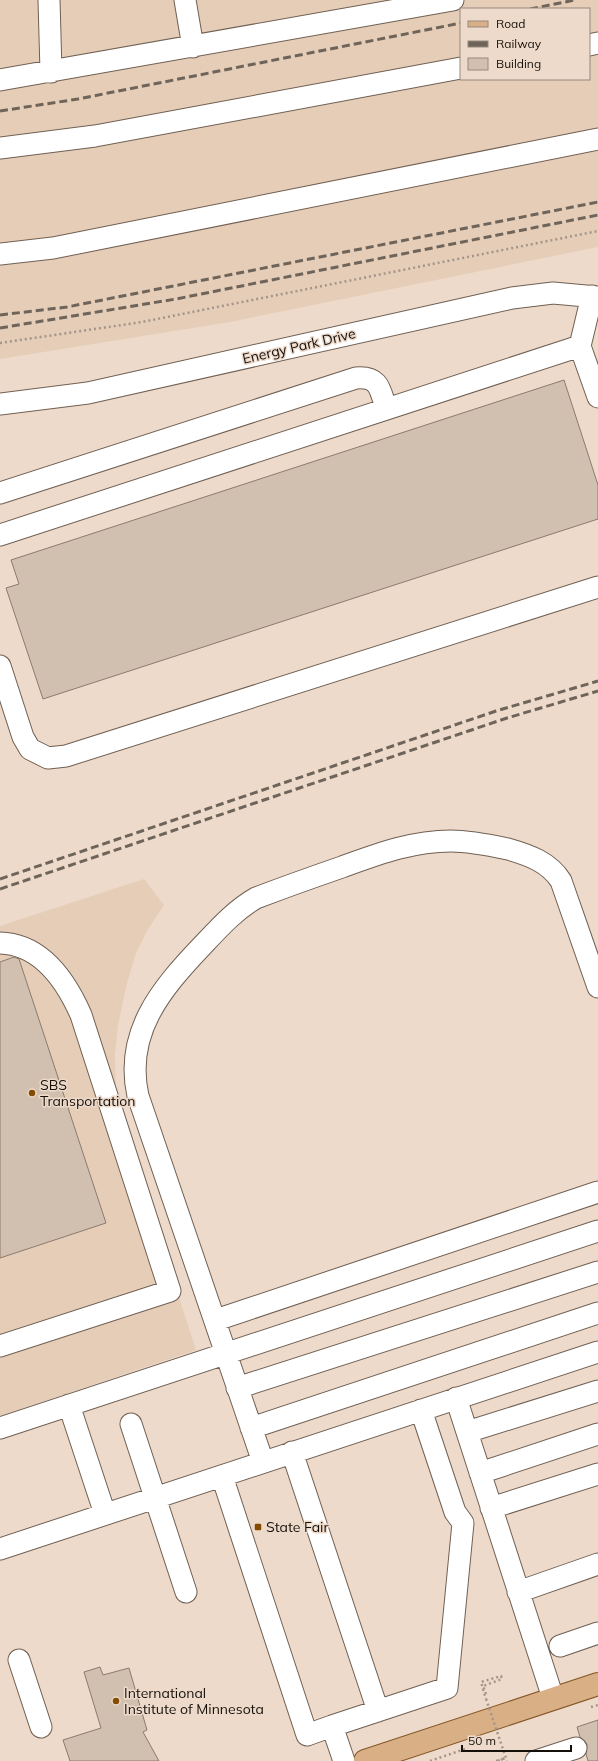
<svg xmlns="http://www.w3.org/2000/svg" width="598" height="1761" font-family="Mulish,sans-serif">
<style>
.built{fill:#e5cdb8;fill-rule:evenodd}
.building{fill:#d1bfaf;stroke:#8c7b6d}
.lines{fill:none;stroke-linecap:round;stroke-linejoin:round}
.minor-casing{stroke:#706053;stroke-width:23}
.major-casing{stroke:#845626;stroke-width:24}
.path{stroke:#a39589;stroke-width:2.5;stroke-dasharray:2 3;stroke-linecap:butt}
.minor{stroke:#fff;stroke-width:21}
.major{stroke:#d9b086;stroke-width:22}
.rail{stroke:#6f645a;stroke-width:3;stroke-dasharray:8 4;stroke-linecap:butt}
.path-bridge{stroke:#a39589;stroke-width:2.5;stroke-dasharray:2 3;stroke-linecap:butt}
.poi-dot{fill:#854c00;stroke:#eddacb;stroke-width:1.5}
.labels{text-anchor:middle;dominant-baseline:central;stroke-width:3;stroke-linejoin:round;paint-order:stroke}
.street-label{font-size:14px;fill:#16100a;stroke:#eddacb}
.poi-label{font-size:14px;fill:#16100a;stroke:#eddacb;text-anchor:start}
</style>
<rect width="100%" height="100%" fill="#eddacb"/>
<!-- built -->
<path class="built" d="M0,0H598V247L230,322L0,359ZM461,9H589V79H461Z
M144,879L164,905L148,929L136,953L127,983L118,1025L115,1055L116,1091L119,1113L196,1350L0,1416V926Z"/>
<!-- building -->
<path class="building" d="M564,380L598,485V519L43,699L6,588L19,584L11,560Z
M14,957L19,959L106,1223L0,1258V962Z
M100,1667L103,1675L129,1668L147,1730L143,1732L159,1761H70L63,1740L101,1728L84,1672Z
M598,1720V1761H588L586,1754L587,1744L580,1737L577,1727Z"/>
<g class="lines">
<defs>
<path id="minor" d="M49,0L51,72
M185,0L193,47
M589,45L598,43
M0,80L453,0
M0,148L95,136L461,68
M0,254L53,248L598,139
M592,296L580,346L598,397
M0,404L88,393L512,298L553,293L598,297
M0,493L356,378C380,376 380,390 386,408
M0,535L580,346
M0,666L23,737L30,749L48,758L66,756L598,587
M0,943C42,944 66,981 81,1015L170,1291L0,1346
M216,1320L598,1192
M237,1388L598,1272
M456,1398L467,1432
M69,1405L105,1514
M131,1424L186,1592
M0,1428L598,1231
M251,1428L598,1313
M292,1452L378,1711
M263,1462L138,1096C124,1033 161,989 202,946C219,928 235,910 256,898C285,887 313,877 342,867C378,854 412,841 451,841C470,841 489,845 508,849C529,855 549,862 561,881L598,987
M480,1473L598,1434
M222,1476L307,1735L332,1726L344,1761
M491,1508L598,1474
M0,1549L598,1352
M518,1592L598,1564
M560,1646L598,1633
M19,1660L41,1727
M553,1698L467,1432L598,1391
M332,1726L447,1688L463,1523L455,1512L421,1410
M536,1761L576,1748"/>
<path id="major" d="M365,1761L598,1684"/>
</defs>
<!-- minor casing -->
<use href="#minor" class="minor-casing"/>
<!-- major casing -->
<use href="#major" class="major-casing"/>
<!-- path -->
<path class="path" d="M0,343L142,322L598,231
M486,1694L483,1686L502,1679L501,1676L481,1682L486,1699
M591,1707L598,1705
M430,1761L468,1748
M498,1761L505,1758L503,1759"/>
<!-- minor -->
<use href="#minor" class="minor"/>
<!-- major -->
<use href="#major" class="major"/>
<!-- rail -->
<path class="rail" d="M530,9L575,0
M0,111L78,99L461,23
M0,315L67,307L598,202
M0,328L176,299L598,215
M0,879L496,711L598,681
M0,889L507,718L598,691"/>
<!-- path-bridge -->
<path class="path-bridge" d="M486,1699L507,1761
M496,1761L503,1759"/>
</g>
<!-- markers -->
<g class="poi-dot">
<circle cx="32" cy="1093" r="4"/>
<rect x="254" y="1523" width="8" height="8" rx="2"/>
<circle cx="116" cy="1701" r="4"/>
</g>
<g class="labels">
<!-- street labels -->
<g class="street-label">
<text transform="translate(299 346) rotate(-13)">Energy Park Drive</text>
</g>
<!-- poi labels -->
<g class="poi-label">
<text x="40" y="1085">SBS<tspan x="40" dy="16">Transportation</tspan></text>
<text x="266" y="1527">State Fair</text>
<text x="124" y="1693">International<tspan x="124" dy="16">Institute of Minnesota</tspan></text>
</g>
</g>
<!-- legend -->
<rect x="460" y="8" width="130" height="72" fill="#eddacb" stroke="#97897e"/>
<rect x="468" y="21" width="20" height="6" fill="#d9b086" stroke="#97897e"/>
<text x="496" y="28" font-size="12" fill="#16100a">Road</text>
<rect x="468" y="41" width="20" height="6" fill="#6f645a" stroke="#97897e"/>
<text x="496" y="48" font-size="12" fill="#16100a">Railway</text>
<rect x="468" y="58" width="20" height="12" fill="#d1bfaf" stroke="#97897e"/>
<text x="496" y="68" font-size="12" fill="#16100a">Building</text>
<!-- scale -->
<path d="M462 1745v6h109v-6" fill="none" stroke="#16100a" stroke-width="2"/>
<text x="468" y="1745" font-size="12" fill="#16100a" stroke="#eddacb" stroke-width="3" paint-order="stroke">50 m</text>
</svg>
